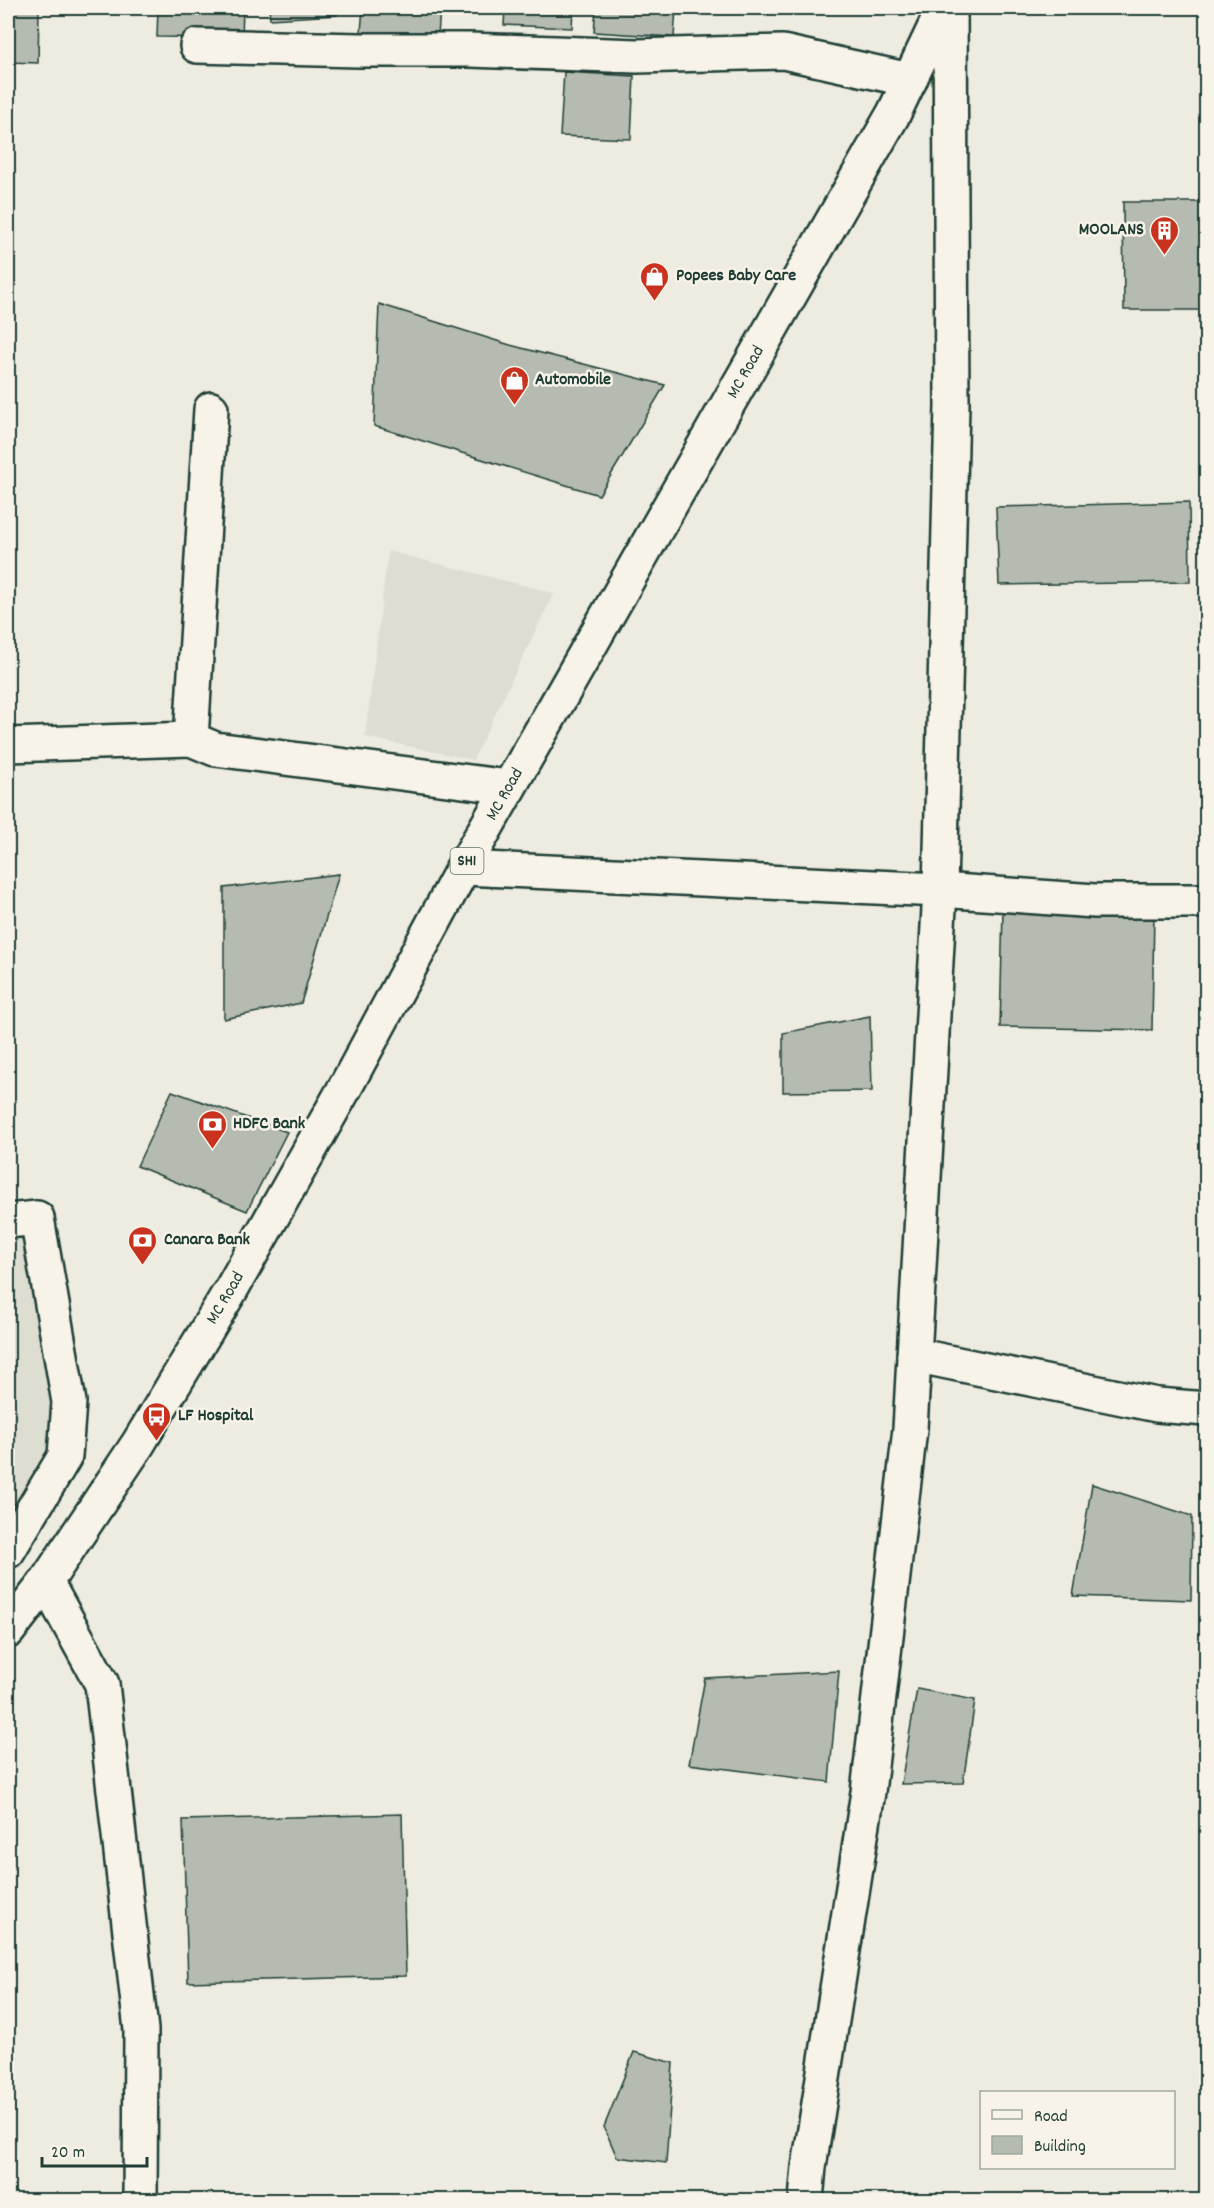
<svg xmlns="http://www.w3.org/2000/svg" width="1214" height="2208" font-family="Dekko,sans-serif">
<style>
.built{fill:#ddddd2}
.building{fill:#b5bbb0;stroke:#1f3d34;stroke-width:1.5}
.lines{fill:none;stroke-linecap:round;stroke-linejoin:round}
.minor-casing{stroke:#1f3d34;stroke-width:38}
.major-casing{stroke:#1f3d34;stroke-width:38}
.minor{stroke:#f7f3e8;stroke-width:33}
.major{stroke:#f7f3e8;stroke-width:33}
.labels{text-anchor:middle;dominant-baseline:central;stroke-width:5;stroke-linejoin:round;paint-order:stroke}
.shield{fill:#f7f3e8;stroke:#60746a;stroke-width:1.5}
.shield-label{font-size:16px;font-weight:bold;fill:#1f3d34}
.poi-label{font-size:18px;font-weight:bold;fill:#1f3d34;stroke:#f7f3e8;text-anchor:start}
.street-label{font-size:18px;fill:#1f3d34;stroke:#f7f3e8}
</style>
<rect width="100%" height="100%" fill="#eeece1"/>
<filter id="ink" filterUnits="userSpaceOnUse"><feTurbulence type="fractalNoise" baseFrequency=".0167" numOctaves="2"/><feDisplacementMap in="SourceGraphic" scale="12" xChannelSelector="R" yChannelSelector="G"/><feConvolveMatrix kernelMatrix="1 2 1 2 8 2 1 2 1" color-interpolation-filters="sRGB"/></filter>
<g filter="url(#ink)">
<!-- built -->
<path class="built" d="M388,551L554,593L473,760L365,737Z
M34,1225L58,1451L8,1531V1227Z"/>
<!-- building -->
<path class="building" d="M8,8H39L38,63L8,62Z
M158,8H243L242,38L157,37Z
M269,8H337V15L270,19Z
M363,8H440L438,36L361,32Z
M505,8H573L572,28L504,25Z
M596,8H676L674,37L594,32Z
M564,72L634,76L631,139L560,136Z
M1123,202H1206V310H1124Z
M379,304L510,345L665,385L599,495L374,426Z
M1189,502L1190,582L999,585L996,507Z
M339,874L301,1003L224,1019V888Z
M1003,909L1154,912L1152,1030L1000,1027Z
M870,1016L872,1091L783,1092V1033Z
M172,1091L287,1132L247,1211L137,1166Z
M1092,1484L1192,1516L1191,1600L1073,1596Z
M839,1671L829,1782L689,1764L705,1678Z
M917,1689L975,1700L963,1783L901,1784Z
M402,1814L406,1976L188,1982L183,1820Z
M634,2052L673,2063L666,2163L617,2157L604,2127Z"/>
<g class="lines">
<defs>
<path id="minor" d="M197,46L359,50H470L637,56L783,52L910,80
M191,739L211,409
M8,745L191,739L215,749L509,787
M463,868L940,890L1095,901H1206
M8,1221L37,1218L69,1402L65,1456L8,1551
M914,1355L1157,1405L1206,1409
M46,1582L102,1684L141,2030L140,2200"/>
<g id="major">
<path id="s1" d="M8,1631L46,1582L138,1444L232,1288L347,1084L463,868L894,113L944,8"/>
<path d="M806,2200L809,2167L868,1792L910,1429L940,890L952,405L950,8"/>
</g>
</defs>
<!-- minor casing -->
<use href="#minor" class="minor-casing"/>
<!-- major casing -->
<use href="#major" class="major-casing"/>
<!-- minor -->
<use href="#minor" class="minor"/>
<!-- major -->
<use href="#major" class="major"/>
</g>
</g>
<!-- icons -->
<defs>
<symbol id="building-pin" viewBox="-11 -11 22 30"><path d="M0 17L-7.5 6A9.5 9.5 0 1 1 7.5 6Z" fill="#c8321e" stroke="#f7f3e8"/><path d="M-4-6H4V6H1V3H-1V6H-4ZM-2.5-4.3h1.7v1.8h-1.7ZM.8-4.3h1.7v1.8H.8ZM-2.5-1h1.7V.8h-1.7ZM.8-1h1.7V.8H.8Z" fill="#fff"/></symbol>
<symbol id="shop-pin" viewBox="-11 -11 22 30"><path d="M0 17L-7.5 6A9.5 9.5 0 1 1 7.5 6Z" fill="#c8321e" stroke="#f7f3e8"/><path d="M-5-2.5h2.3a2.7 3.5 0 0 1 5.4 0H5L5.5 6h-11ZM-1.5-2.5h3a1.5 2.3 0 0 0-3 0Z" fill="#fff"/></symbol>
<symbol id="bank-pin" viewBox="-11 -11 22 30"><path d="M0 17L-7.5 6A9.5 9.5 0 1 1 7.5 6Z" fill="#c8321e" stroke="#f7f3e8"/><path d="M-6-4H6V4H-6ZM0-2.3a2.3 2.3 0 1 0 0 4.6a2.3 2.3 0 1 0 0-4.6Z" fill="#fff"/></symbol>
<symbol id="bus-pin" viewBox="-11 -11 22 30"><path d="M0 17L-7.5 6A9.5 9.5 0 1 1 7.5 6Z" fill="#c8321e" stroke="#f7f3e8"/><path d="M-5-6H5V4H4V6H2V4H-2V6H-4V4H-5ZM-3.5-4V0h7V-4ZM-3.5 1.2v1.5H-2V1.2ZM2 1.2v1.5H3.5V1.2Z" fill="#fff"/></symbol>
</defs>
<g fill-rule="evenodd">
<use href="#building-pin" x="1148" y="214" width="33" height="45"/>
<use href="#shop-pin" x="638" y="260" width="33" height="45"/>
<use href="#shop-pin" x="498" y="364" width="33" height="45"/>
<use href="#bank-pin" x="196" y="1108" width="33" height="45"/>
<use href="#bank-pin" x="126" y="1224" width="33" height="45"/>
<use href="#bus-pin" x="140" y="1400" width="33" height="45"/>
</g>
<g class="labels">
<!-- shield labels -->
<rect class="shield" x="450.5" y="848" width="33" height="26" rx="4.5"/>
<g class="shield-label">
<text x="467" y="861">SH1</text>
</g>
<!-- poi labels -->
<g class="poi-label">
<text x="1144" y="230" text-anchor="end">MOOLANS</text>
<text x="676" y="276">Popees Baby Care</text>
<text x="535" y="380">Automobile</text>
<text x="233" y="1124">HDFC Bank</text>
<text x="164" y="1240">Canara Bank</text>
<text x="178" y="1416">LF Hospital</text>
</g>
<!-- street labels -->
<g class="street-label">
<text stroke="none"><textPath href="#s1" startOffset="1460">MC Road</textPath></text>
<text stroke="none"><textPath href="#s1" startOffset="974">MC Road</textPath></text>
<text stroke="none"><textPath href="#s1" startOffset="398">MC Road</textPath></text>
</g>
</g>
<!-- margin -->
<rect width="1214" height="2208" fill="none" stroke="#f7f3e8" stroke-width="30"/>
<rect x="15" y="15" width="1184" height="2178" fill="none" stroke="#1f3d34" stroke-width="2" filter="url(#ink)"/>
<!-- legend -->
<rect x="980" y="2091" width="195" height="78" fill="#f7f3e8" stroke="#a1aaa0" stroke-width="1.5"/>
<rect x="992" y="2110" width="30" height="9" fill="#f7f3e8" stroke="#a1aaa0" stroke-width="1.5"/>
<text x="1034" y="2121" font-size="18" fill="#1f3d34">Road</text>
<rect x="992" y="2136" width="30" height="18" fill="#b5bbb0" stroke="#a1aaa0" stroke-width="1.5"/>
<text x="1034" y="2151" font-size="18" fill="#1f3d34">Building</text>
<!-- scale -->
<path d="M42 2157v9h105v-9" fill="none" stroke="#1f3d34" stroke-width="3"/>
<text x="51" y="2157" font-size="18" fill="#1f3d34" stroke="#f7f3e8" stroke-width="4.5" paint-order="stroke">20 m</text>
</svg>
